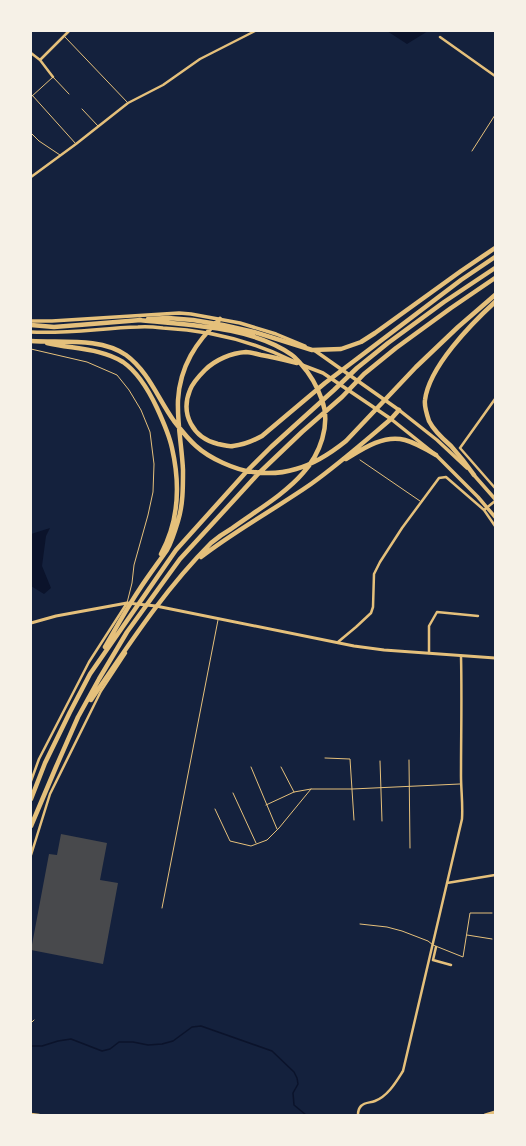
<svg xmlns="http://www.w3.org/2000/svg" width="526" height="1146" font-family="'Varela Round',sans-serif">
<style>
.water{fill:#0b132b}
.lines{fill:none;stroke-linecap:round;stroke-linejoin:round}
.stream{stroke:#0b132b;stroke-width:1.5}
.building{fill:#48494c}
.service{stroke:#e5c07b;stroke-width:1}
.minor{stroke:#e5c07b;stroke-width:2.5}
.tertiary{stroke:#e5c07b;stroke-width:3}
.secondary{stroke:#e5c07b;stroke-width:3.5}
.motorway{stroke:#e5c07b;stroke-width:4.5}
</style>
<rect width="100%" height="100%" fill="#14213d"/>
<!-- water -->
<path class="water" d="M387,31H428L407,44Z
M50,528L46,536L42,566L51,588L44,594L31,586V534Z"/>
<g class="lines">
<!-- stream -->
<path class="stream" d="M31,1046H42L58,1041L71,1039L102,1051L110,1049L119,1042H133L148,1045L162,1044L173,1041L192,1027L201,1026L272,1051L294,1072L297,1078L298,1084L293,1093L294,1105L306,1115"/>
</g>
<!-- building -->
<path class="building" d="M61,834L107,843L100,880L118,883L103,964L31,950L49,854L57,855Z"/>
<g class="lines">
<!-- service -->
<path class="service" d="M65,37L128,103
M32,95L76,144
M31,97L53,77L69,94
M82,109L98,126
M31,133L39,141L60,155
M472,151L495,115
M31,349L87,362L117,375L129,390L141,410L150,432L154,464L153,492L148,515L134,565L132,583L127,603
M360,460L420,501
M325,758L350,759L354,820
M409,760L410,848
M380,761L382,821
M251,767L277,829
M281,767L294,792
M233,793L256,843
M266,805L294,792L311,789H352L460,784
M215,809L230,841L251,846L267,840L279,828L311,789
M162,908L218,620
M360,924L387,927L402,931L428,941L433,945L463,957L470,913H492
M467,935L492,939
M31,1023L34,1020"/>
<!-- minor -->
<path class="minor" d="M440,37L495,76
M31,53L40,60L53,77
M40,60L69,31
M31,177L76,144L128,103L163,85L200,59L255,31
M495,399L460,448L495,488
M484,510L495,526
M338,642L356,627L371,613L373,607L374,574L380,562L402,528L439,478L446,477L484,510L495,501
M429,653V626L437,612L478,616
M31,781L39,759L89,662L127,603
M31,855L50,794L101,691L126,653
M447,883L495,875
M436,947L433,960L451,965
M31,1114L39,1115
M358,1115C358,1112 358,1109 361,1106C365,1102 370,1103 375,1101C388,1096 396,1082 403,1071L462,819C463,804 461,790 461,776C461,736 462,696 461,656"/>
<!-- tertiary -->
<path class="tertiary" d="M31,623L56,616L127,603L156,606L354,646L384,650L495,658
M485,1115L495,1112"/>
<!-- secondary -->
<path class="secondary" d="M31,321H52L179,313L191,314L240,323L276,334L305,346
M31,332C67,334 102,328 138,327C146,326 155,327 163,328C207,330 252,341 293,361
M314,350L399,410L437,440L467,468
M302,365L323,373L391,419L436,455L478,497L495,517
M473,474L495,499"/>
<!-- motorway -->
<path class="motorway" d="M148,319L168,318L193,320L223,325L254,332L312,350L341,349L361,342L375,333L461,271L495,248
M31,325L54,327L141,320
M31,341C61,343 100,337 126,355C149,372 158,399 174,421C181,430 188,439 196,446C209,458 235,470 253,472C267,474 283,473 296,469C314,464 331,453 346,441L416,367L458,327L495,295
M47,343C72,349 101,348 123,362C139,373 149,391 157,408C163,421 169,434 172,448C180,483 179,521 161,554
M297,363C285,360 273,357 261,355C256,354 251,352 246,352C231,353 215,360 205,370C199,376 193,382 190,390C180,414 193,438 218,444C223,445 229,447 233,446C243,445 253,441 262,436L325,383L461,280L495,257
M346,459C362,449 384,434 405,440C416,443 426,449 436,455
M474,475C467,465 459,455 451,446C443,439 434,431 429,421C427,415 424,406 425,400C429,367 471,324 495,302
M201,557C236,530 275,509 311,484C339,464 365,441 391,419L399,410
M105,647C116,628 127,608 139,590C148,576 158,563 167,550C172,541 175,531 178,521C183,505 183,488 183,470C182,447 177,424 178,400C180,366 196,342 220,319
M91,700C128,646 164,590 211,543C217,538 224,533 231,529C254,512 284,495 303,473C320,454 331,425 322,400C317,386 311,375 301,364C298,361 295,357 292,355C252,326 186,325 139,320
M31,799L45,763L70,712L90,674L176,550L247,471L271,447L334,390L357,368L388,343L444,302L495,268
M31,826L56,767L78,717L99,679L127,632L180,559L258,474L302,432L342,397L364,374L396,348L451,308L495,278"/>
</g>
<!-- border -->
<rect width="526" height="1146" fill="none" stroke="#f6f1e7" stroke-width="64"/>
</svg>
